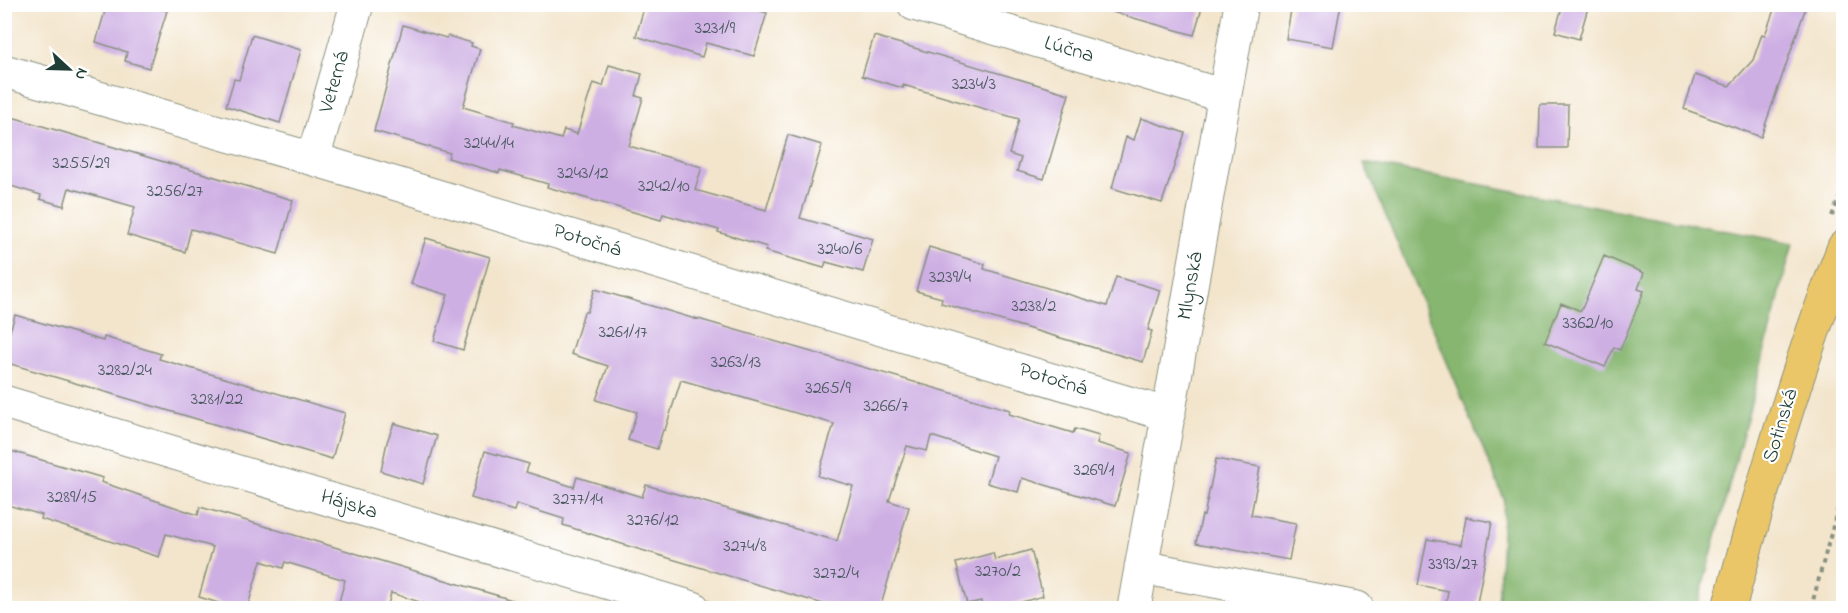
<svg xmlns="http://www.w3.org/2000/svg" width="1848" height="613" font-family="'Indie Flower',sans-serif">
<style>
.forest{fill:#86b670;stroke:#527a52;stroke-width:1.5}
.building{fill:#ceafe3}
.lines{fill:none;stroke-linecap:round;stroke-linejoin:round}
.minor-casing{stroke:#899180;stroke-width:35}
.major-casing{stroke:#899180;stroke-width:35}
.path{stroke:#899180;stroke-width:4;stroke-dasharray:4.5 4.5;stroke-linecap:butt}
.minor{stroke:#fff;stroke-width:33}
.major{stroke:#ebc669;stroke-width:33}
.labels{text-anchor:middle;dominant-baseline:central;stroke-width:4.5;stroke-linejoin:round;paint-order:stroke}
.number-label{font-size:18px;fill:#4b5a60}
.street-label{font-size:21px;fill:#1f3d34;stroke:#fff}
</style>
<rect width="100%" height="100%" fill="#fff"/>
<filter id="ink" filterUnits="userSpaceOnUse"><feTurbulence type="fractalNoise" baseFrequency=".0167" numOctaves="2"/><feDisplacementMap in="SourceGraphic" scale="12" xChannelSelector="R" yChannelSelector="G"/><feConvolveMatrix kernelMatrix="1 2 1 2 8 2 1 2 1" color-interpolation-filters="sRGB"/></filter>
<filter id="wash" filterUnits="userSpaceOnUse"><feTurbulence type="fractalNoise" baseFrequency=".008" numOctaves="4" result="noise"/><feDisplacementMap in="SourceGraphic" scale="24" xChannelSelector="R" yChannelSelector="G"/><feGaussianBlur stdDeviation="1.35" result="paint"/><feColorMatrix in="noise" values="0 0 0 0 0 0 0 0 0 0 0 0 0 0 0 0 0 1.4 0 .05"/><feComposite in="paint" operator="in"/></filter>
<g filter="url(#wash)">
<rect width="100%" height="100%" fill="#f3e5cc"/>
<!-- forest -->
<path class="forest" d="M1364,163L1793,243L1697,608H1498L1504,499Z"/>
<g id="blocks">
<!-- building -->
<path class="building" d="M107,4H145L167,11L149,68L125,61L127,52L96,42Z
M645,4H754L753,9L767,13L754,56L706,43L702,57L636,36Z
M1113,4H1203L1194,35L1112,12Z
M1292,4H1341L1333,47L1286,39Z
M1563,4H1589L1579,39L1555,32Z
M1776,4H1807L1761,137L1684,109L1695,75L1729,86L1753,60L1762,34L1765,35Z
M403,25L446,38L448,36L472,43L471,46L480,49L463,107L514,122L513,125L561,139L564,130L577,134L593,83L603,86L609,65L642,74L636,96L643,98L629,146L702,167L695,190L766,210L788,135L822,145L800,218L873,239L863,272L826,262L824,268L765,251L767,247L718,232L719,230L663,214L661,220L606,204L547,187L548,184L500,170L499,173L448,158L450,153L374,131Z
M252,35L301,50L280,123L226,106L234,79L239,80Z
M874,36L1069,94L1044,179L1017,171L1021,158L1009,154L1019,119L903,85V88L862,76Z
M1540,105H1568L1567,148H1539Z
M12,117L293,200L278,254L191,229L185,252L127,235L135,207L69,188L64,206L40,199L41,195L4,184V123L10,124Z
M1141,118L1185,133L1162,203L1112,188L1126,137L1134,140Z
M426,238L490,257L463,350L434,341L448,295L411,284Z
M929,247L985,264L984,269L1107,306L1116,277L1160,290L1148,330L1152,331L1143,362L941,303L942,298L916,291Z
M1604,256L1644,273L1638,289L1644,291L1620,350L1614,347L1605,367L1545,342L1561,303L1581,311Z
M595,289L695,319V318L1010,410L1009,414L1073,433L1075,429L1099,436L1097,443L1131,453L1115,506L1022,478L1018,492L987,483L995,456L931,436L927,451L907,446L889,501L909,507L880,609H840L628,546L563,525L564,519L516,504L514,511L471,498L485,451L529,464L526,472L574,487L577,477L642,497L646,485L837,541L853,486L818,476L834,424L681,380L665,430H663L657,449L628,440L637,412L596,400L608,366L571,354L584,312H587Z
M15,315L103,341L104,337L128,344L161,354L159,359L345,413L332,459L4,362V351Z
M394,423L437,436L423,484L381,471L387,442Z
M4,449L103,478L101,482L198,515L200,507L519,602L518,609H442L391,593L387,609H337L345,580L285,562L283,568L261,561L247,609H238L199,597L213,547L166,534L159,557L41,519L42,515L4,504Z
M1216,459L1260,467L1251,515L1296,523L1289,560L1196,543L1202,515L1204,516Z
M1466,517L1492,522L1476,609H1445L1448,591L1418,585L1427,539L1461,545Z
M1031,550L1043,596L998,609H982L981,601L967,604L956,563L993,553L995,560Z"/>
</g>
</g>
<g filter="url(#ink)">
<use href="#blocks" fill-opacity="0" stroke="#899180" stroke-width="1.5"/>
<g class="lines">
<defs>
<path id="minor" d="M914,4L1224,96
M4,71L313,159L1169,415
M313,159L357,4
M4,402L693,608
M1141,567L1357,608
M1134,608L1241,4"/>
<path id="major" d="M1729,608C1762,486 1798,365 1844,247"/>
</defs>
<!-- minor casing -->
<use href="#minor" class="minor-casing"/>
<!-- major casing -->
<use href="#major" class="major-casing"/>
<!-- path -->
<path class="path" d="M1832,216L1844,186
M1811,608L1844,485"/>
<!-- minor -->
<use href="#minor" class="minor"/>
<!-- major -->
<use href="#major" class="major"/>
</g>
</g>
<g class="labels">
<!-- number labels -->
<g class="number-label">
<text x="715" y="29">3231/9</text>
<text x="974" y="85">3234/3</text>
<text x="489" y="144">3244/14</text>
<text x="81" y="164">3255/29</text>
<text x="583" y="174">3243/12</text>
<text x="664" y="187">3242/10</text>
<text x="175" y="192">3256/27</text>
<text x="840" y="250">3240/6</text>
<text x="950" y="278">3239/4</text>
<text x="1034" y="307">3238/2</text>
<text x="1588" y="324">3362/10</text>
<text x="623" y="333">3261/17</text>
<text x="736" y="363">3263/13</text>
<text x="125" y="371">3282/24</text>
<text x="828" y="389">3265/9</text>
<text x="217" y="400">3281/22</text>
<text x="886" y="407">3266/7</text>
<text x="1094" y="471">3269/1</text>
<text x="72" y="498">3289/15</text>
<text x="578" y="500">3277/14</text>
<text x="653" y="521">3276/12</text>
<text x="745" y="547">3274/8</text>
<text x="1453" y="565">3393/27</text>
<text x="998" y="572">3270/2</text>
<text x="836" y="574">3272/4</text>
</g>
<!-- street labels -->
<g class="street-label">
<text transform="translate(1069 50) rotate(16)">Lúčna</text>
<text transform="translate(335 82) rotate(-74)">Veterná</text>
<text transform="translate(587 241) rotate(17)">Potočná</text>
<text transform="translate(1191 286) rotate(-80)">Mlynská</text>
<text transform="translate(1053 380) rotate(17)">Potočná</text>
<text transform="translate(1781 426) rotate(-73)">Sotinská</text>
<text transform="translate(349 505) rotate(17)">Hájska</text>
</g>
</g>
<!-- margin -->
<rect width="1848" height="613" fill="none" stroke="#fff" stroke-width="24"/>
<!-- north arrow -->
<g transform="translate(69 69) rotate(112)" stroke="#ffffff" stroke-width="4.5" paint-order="stroke">
<path d="M0-4.5L10 22L0 15L-10 22Z" fill="#1f3d34"/>
<text y="-9" font-size="16" font-weight="bold" text-anchor="middle" fill="#1f3d34">N</text>
</g>
</svg>
